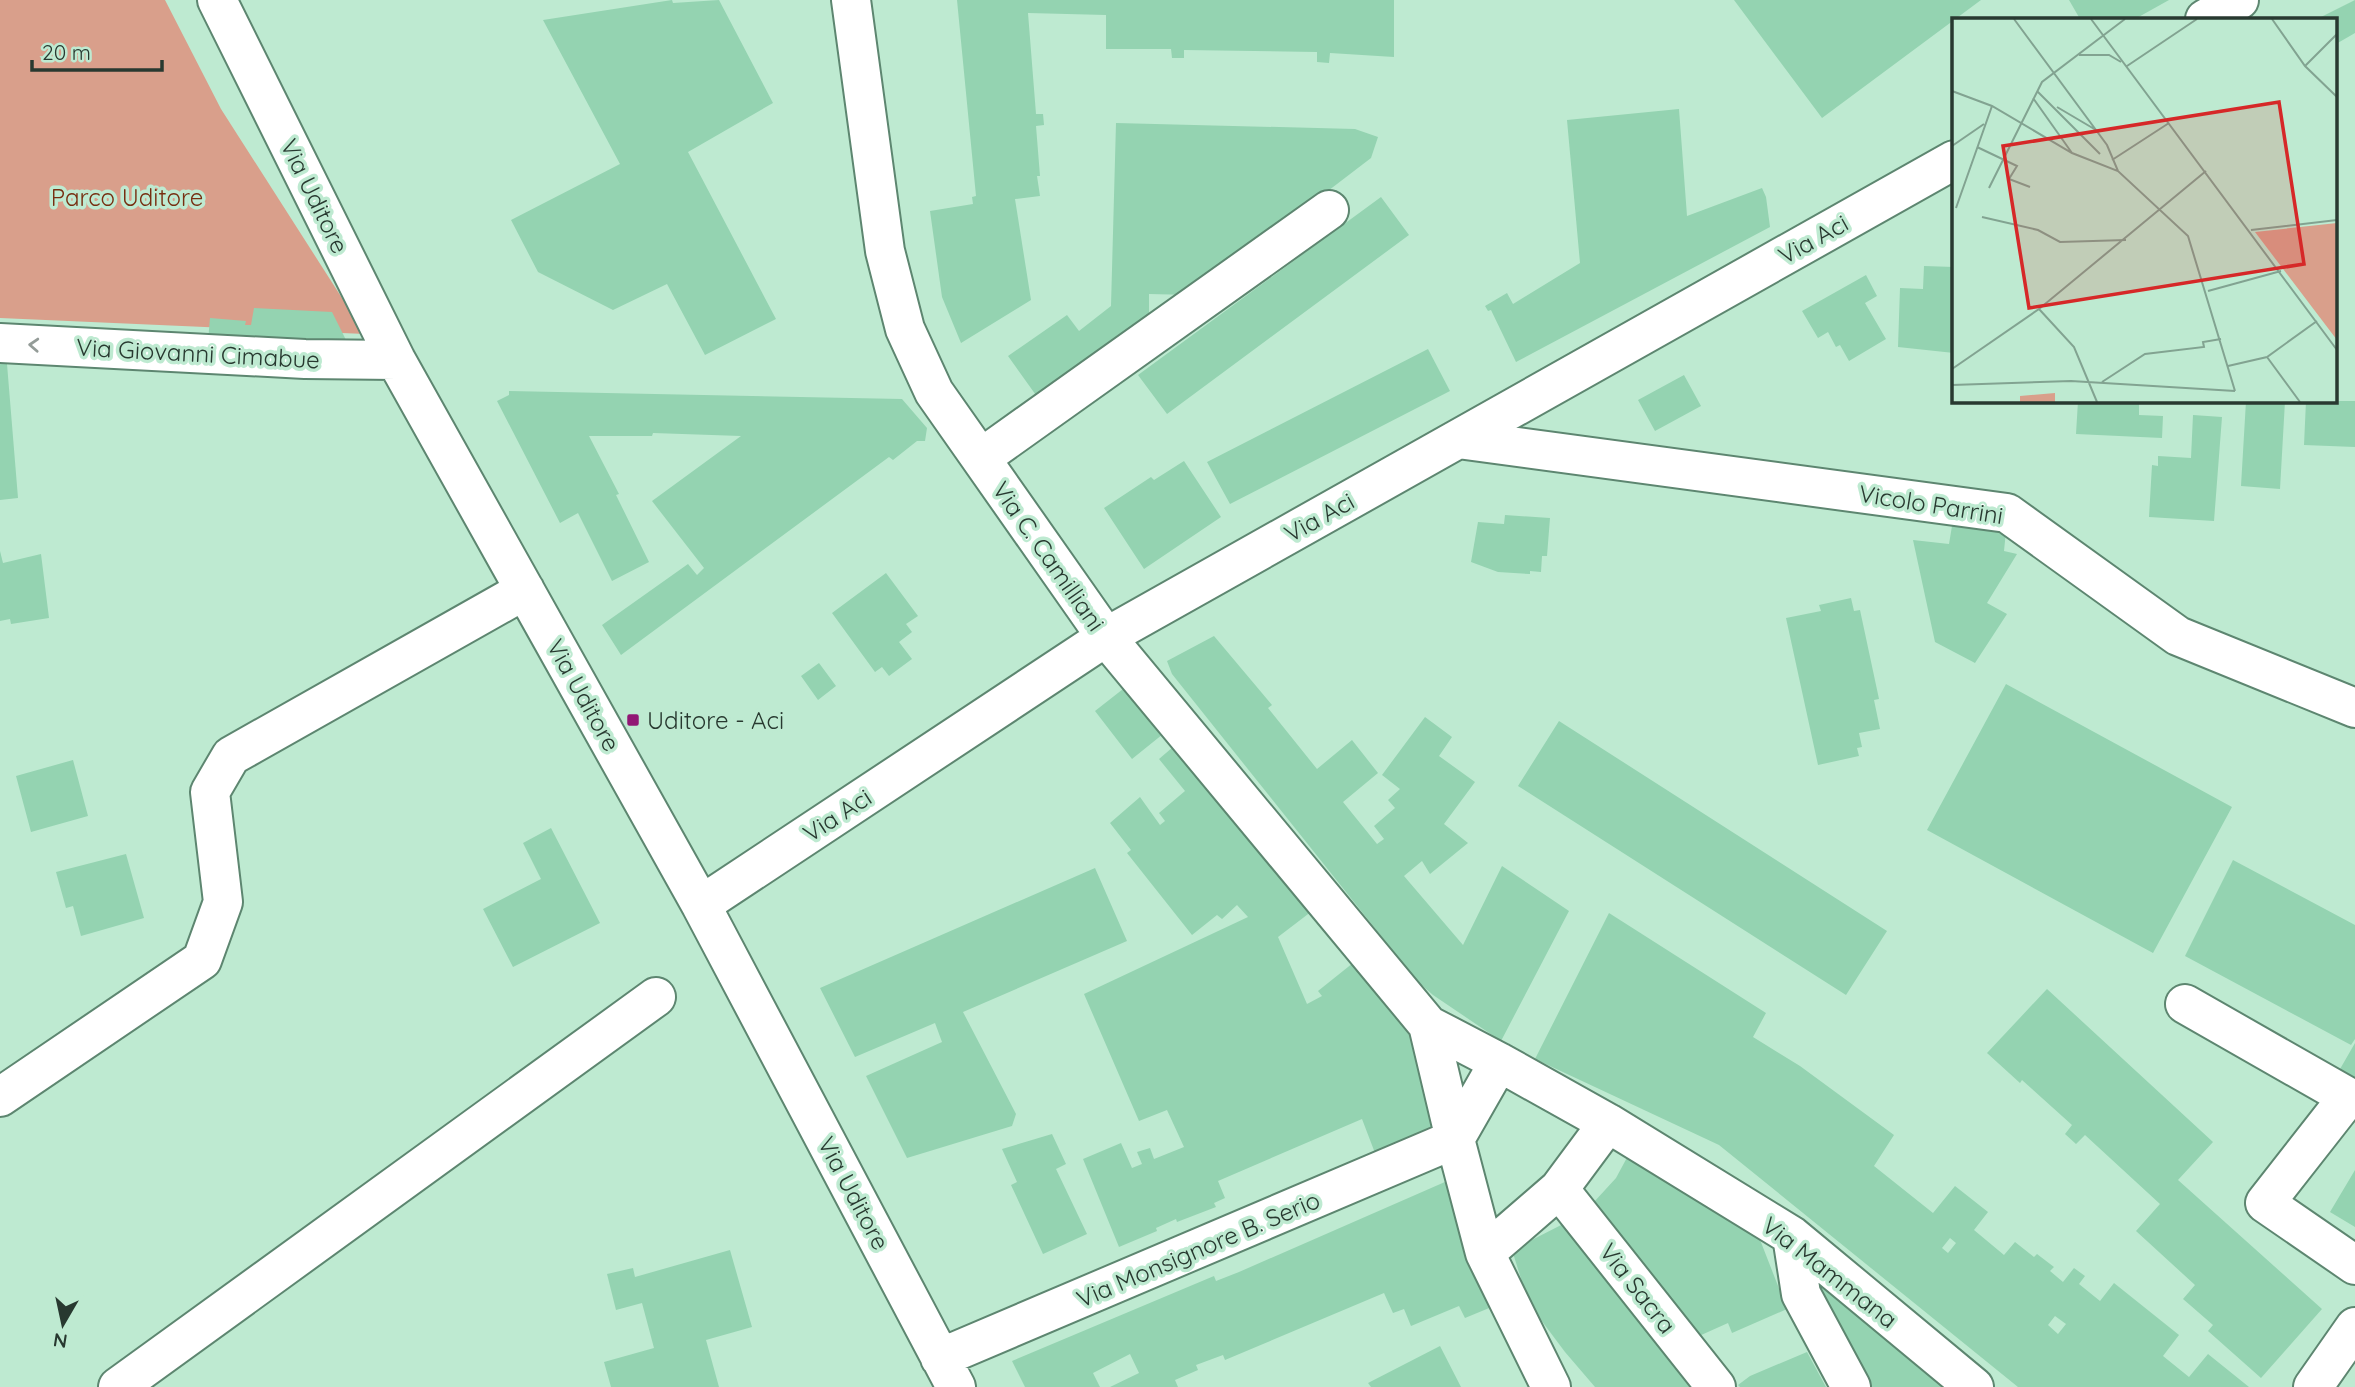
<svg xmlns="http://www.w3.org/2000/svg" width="2355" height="1387" font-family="Quicksand,sans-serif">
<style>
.green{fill:#d99f8b}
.building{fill:#94d3b1;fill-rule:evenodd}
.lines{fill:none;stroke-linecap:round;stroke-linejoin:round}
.minor-casing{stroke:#5d8670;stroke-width:42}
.minor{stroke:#fff;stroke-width:38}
.oneway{stroke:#949c98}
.poi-dot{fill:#911774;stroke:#beead1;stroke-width:2.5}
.labels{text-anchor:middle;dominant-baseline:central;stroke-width:7;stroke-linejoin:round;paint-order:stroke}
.street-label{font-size:24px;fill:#283930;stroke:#beead1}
.park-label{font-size:24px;fill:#772e11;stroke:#beead1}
.poi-label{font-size:24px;fill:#283930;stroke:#beead1;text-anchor:start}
.inset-road{fill:none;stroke:#82a391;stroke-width:2}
.view{fill:#d62828;fill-opacity:0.15;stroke:#d62828;stroke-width:3.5}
.inset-edge{fill:none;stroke:#283930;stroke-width:3.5}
</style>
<rect width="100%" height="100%" fill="#beead1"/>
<!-- green -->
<path class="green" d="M0,0H165L221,109L365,334L0,318Z"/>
<!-- building -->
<path class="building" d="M672,0L673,3L719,0L773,103L688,152L776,319L705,355L667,284L613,310L538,272L511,220L620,164L543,20Z
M957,0H1394V57L1330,53L1329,63L1317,62V52L1184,50V58H1172L1171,49H1106V15L1028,13L1036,114H1043L1044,125L1036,126L1040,176H1037L1040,196L1015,199L1031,300L961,343L942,297L930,211L973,204L972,197L976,196Z
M1734,0H1981L1822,118Z
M2069,0H2169L2135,19H2080Z
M2355,0V33L2336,44V19H2317Z
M1679,109L1687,216L1762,188L1766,197L1770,227L1516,362L1491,310L1488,311L1485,306L1507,293L1513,304L1580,263L1567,120Z
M1116,123L1355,129L1378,137L1371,158L1192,295L1149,294V326L1043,405L1008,356L1067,315L1079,331L1111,306Z
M1381,197L1409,235L1167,414L1138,375Z
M1924,266L1954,267V353L1898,347L1900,288L1923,289Z
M1866,275L1877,296L1865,303L1886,339L1849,361L1840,345L1836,347L1828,332L1818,338L1802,311Z
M254,308L332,312L351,350L208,341L210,318L246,321L245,325H251Z
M1428,349L1450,391L1230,504L1207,462Z
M0,363L7,364L18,498L0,500Z
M1684,375L1701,406L1655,431L1638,400Z
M509,391L902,399L927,428L925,441H917L893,460L889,457L621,655L602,625L688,564L697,575L704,568L652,501L741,436L653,433L652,436H589L619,494L616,495L649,562L612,581L578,513L560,523L497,401L509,395Z
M2078,401H2139V415L2163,416L2162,438L2076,434Z
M2246,401H2285L2280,489L2241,486Z
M2306,401H2355V447L2304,445Z
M2193,415L2222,417L2214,521L2149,517L2152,465L2158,466V456L2191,458Z
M1184,461L1221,517L1144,569L1104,508L1151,477L1154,480Z
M1966,513L2006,531L2004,551L2017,554L1987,603L2007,614L1975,663L1935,642L1913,540L1949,544L1952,526Z
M1505,515L1550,518L1547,556H1542L1541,572L1530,571V574L1498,572L1471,562L1478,522L1504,524Z
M0,551L3,563L41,554L49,618L11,624L10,619L0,621Z
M886,573L918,616L906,624L912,632L899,642L912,659L889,676L882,667L875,672L832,613Z
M1851,598L1854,611L1860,610L1879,699L1874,700L1880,729L1859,733L1862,747L1857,748L1859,756L1818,765L1786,618L1821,611L1819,605Z
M1214,636L1272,705L1268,708L1317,769L1352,740L1378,773L1343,802L1377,844L1384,839L1374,826L1395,808L1388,800L1400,789L1382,775L1425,717L1452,737L1439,756L1475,782L1444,824L1468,843L1430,874L1422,861L1404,876L1463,945L1502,866L1569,911L1501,1041L1433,995L1417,981L1172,674L1167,661Z
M819,663L836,686L818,700L801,676Z
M1132,682L1168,730L1132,759L1095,711Z
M2006,684L2232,807L2153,953L1927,830Z
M1559,721L1887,931L1846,995L1518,786Z
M1180,741L1316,908L1278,937L1307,1004L1322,996L1318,991L1358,959L1398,1008L1447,1124L1375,1153L1362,1119L1218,1181L1225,1198L1214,1203L1216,1207L1177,1222L1176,1219L1156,1228L1157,1231L1119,1247L1083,1159L1121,1143L1132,1168L1142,1164L1137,1152L1150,1148L1154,1159L1184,1147L1167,1110L1139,1121L1084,994L1248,917L1237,905L1222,919L1217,915L1192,935L1127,853L1131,850L1110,823L1140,797L1160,825L1165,821L1159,813L1185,791L1159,759Z
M73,760L88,816L31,832L16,776Z
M551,828L600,923L513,967L483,909L541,879L523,843Z
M126,854L144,918L81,936L73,906L66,908L56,872Z
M2233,860L2355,925V1039L2351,1045L2185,956Z
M1095,868L1127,941L963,1012L1016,1114L1012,1126L907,1158L866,1076L942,1042L935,1023L855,1057L820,988Z
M1609,913L1766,1013L1753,1037L1800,1066L1894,1135L1874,1166L1933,1213L1955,1186L1988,1212L1974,1230L2004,1255L2015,1242L2034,1257L2037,1254L2054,1267L2050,1271L2063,1282L2074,1268L2085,1276L2079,1284L2100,1301L2114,1283L2179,1335L2163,1356L2189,1377L2208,1354L2249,1387H2018L1719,1145L1535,1059ZM1950,1238L1956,1243L1948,1253L1942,1248ZM2055,1316L2066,1324L2058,1334L2048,1325Z
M2047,989L2213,1142L2178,1180L2322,1309L2261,1378L2208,1331L2213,1325L2183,1299L2195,1285L2136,1231L2160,1204L2085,1135L2076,1144L2065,1134L2072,1125L2022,1080L2020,1083L1987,1053Z
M2355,1043V1093L2336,1076Z
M1052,1134L1066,1164L1056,1169L1087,1234L1043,1254L1011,1185L1017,1182L1002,1149Z
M1630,1152L1757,1232L1787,1309L1732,1333L1728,1323L1699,1336L1594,1202L1616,1178Z
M2355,1170V1227L2330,1212Z
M1454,1178L1494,1306L1465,1318L1459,1306L1411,1326L1404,1309L1393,1313L1384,1293L1225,1360L1223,1355L1196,1365L1198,1370L1175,1380L1178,1387H1110L1139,1373L1130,1354L1093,1373L1100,1387H1025L1012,1361L1214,1276L1216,1281L1239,1272Z
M1567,1222L1695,1387H1595L1565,1352L1529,1304L1512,1250Z
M730,1250L752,1327L706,1340L719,1387H611L604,1362L654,1348L642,1303L616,1310L607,1274L633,1268L635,1277Z
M1823,1275L1959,1387H1867L1816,1285Z
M1440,1346L1461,1387H1371L1368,1383Z
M1807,1352L1826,1387H1740L1738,1385L1750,1376Z"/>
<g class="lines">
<defs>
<path id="minor" d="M217,0L396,360L701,905L956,1387
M851,0L885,251L905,329L934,392L1106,637L1428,1025L1499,1062L1608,1123L1792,1236L1974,1387
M2205,19L2239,0
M0,343L305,359L396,360
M1458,439L2007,513L2178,636L2355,708
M981,458L1329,210
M701,905L1106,637L1954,160
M2185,1004L2348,1097L2265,1203L2355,1265
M1428,1025L1455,1139L1485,1253L1551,1387
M0,1097L202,960L223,902L210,792L231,756L525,590
M1559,1189L1716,1387
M1792,1236L1801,1294L1851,1387
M1485,1253L1559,1189L1608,1123
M940,1358L1455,1139L1499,1062
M118,1387L656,997
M2313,1387L2355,1327"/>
</defs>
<!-- minor casing -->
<use href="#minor" class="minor-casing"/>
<!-- minor -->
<use href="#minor" class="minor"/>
</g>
<!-- one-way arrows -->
<defs><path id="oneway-chevron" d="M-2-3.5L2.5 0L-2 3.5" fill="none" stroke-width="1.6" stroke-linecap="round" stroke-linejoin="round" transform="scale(1.75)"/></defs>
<use class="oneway" href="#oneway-chevron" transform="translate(34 345) rotate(-177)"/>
<!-- markers -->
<rect class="poi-dot" x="626" y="713" width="14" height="14" rx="3.5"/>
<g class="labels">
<!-- street labels -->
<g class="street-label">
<text transform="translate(315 196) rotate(64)">Via Uditore</text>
<text transform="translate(1813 239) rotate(-29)">Via Aci</text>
<text transform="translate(198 353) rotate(3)">Via Giovanni Cimabue</text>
<text transform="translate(1931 504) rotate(9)">Vicolo Parrini</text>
<text transform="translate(1319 517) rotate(-29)">Via Aci</text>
<text transform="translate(1049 556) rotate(55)">Via C. Camilliani</text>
<text transform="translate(584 695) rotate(61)">Via Uditore</text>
<text transform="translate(837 815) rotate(-33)">Via Aci</text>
<text transform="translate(854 1193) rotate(62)">Via Uditore</text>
<text transform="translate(1198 1249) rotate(-23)">Via Monsignore B. Serio</text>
<text transform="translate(1830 1272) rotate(38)">Via Mammana</text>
<text transform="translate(1638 1288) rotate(52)">Via Sacra</text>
</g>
<!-- park labels -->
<g class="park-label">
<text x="127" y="197">Parco Uditore</text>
</g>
<!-- poi labels -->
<g class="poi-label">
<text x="647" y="720">Uditore - Aci</text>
</g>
</g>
<!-- overview -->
<g transform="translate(1952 18)">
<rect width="385" height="385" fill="#beead1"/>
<path d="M385,205V322L303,214ZM103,375V384H68V378Z" fill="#d99f8b"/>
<path class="inset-road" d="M62,1L155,127L166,153M139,1L385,332M320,1L353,48L385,79M127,37H157L169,44M175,48L245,1M353,48L385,16M0,73L40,88L120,135L166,153L236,218L283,373M85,73L148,136M81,80L120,135M105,89L144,112M0,128L32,106M25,129L65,148L57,161L78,169M160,142L217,105M37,170L90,64L173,1M4,190L40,88M30,199L86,212L108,224L174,222M299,212L385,202M256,273L329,253M87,291L122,329L145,384M315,339L348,384M276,348L315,339L365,303M0,351L87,291L254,153M150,364L193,336L252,329L251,324L269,321M0,367L119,363L283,373"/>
<path class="view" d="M327,84L352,246L77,290L51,128Z"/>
<rect width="385" height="385" class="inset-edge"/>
</g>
<!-- north arrow -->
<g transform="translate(63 1324) rotate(189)" stroke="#beead1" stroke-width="5" paint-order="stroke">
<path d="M0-5L12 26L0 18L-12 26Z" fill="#283930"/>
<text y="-10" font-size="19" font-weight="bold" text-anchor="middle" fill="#283930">N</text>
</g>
<!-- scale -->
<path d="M32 60v10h130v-10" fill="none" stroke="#283930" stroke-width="3.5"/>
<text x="42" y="60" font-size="21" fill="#283930" stroke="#beead1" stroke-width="5" paint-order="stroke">20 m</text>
</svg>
